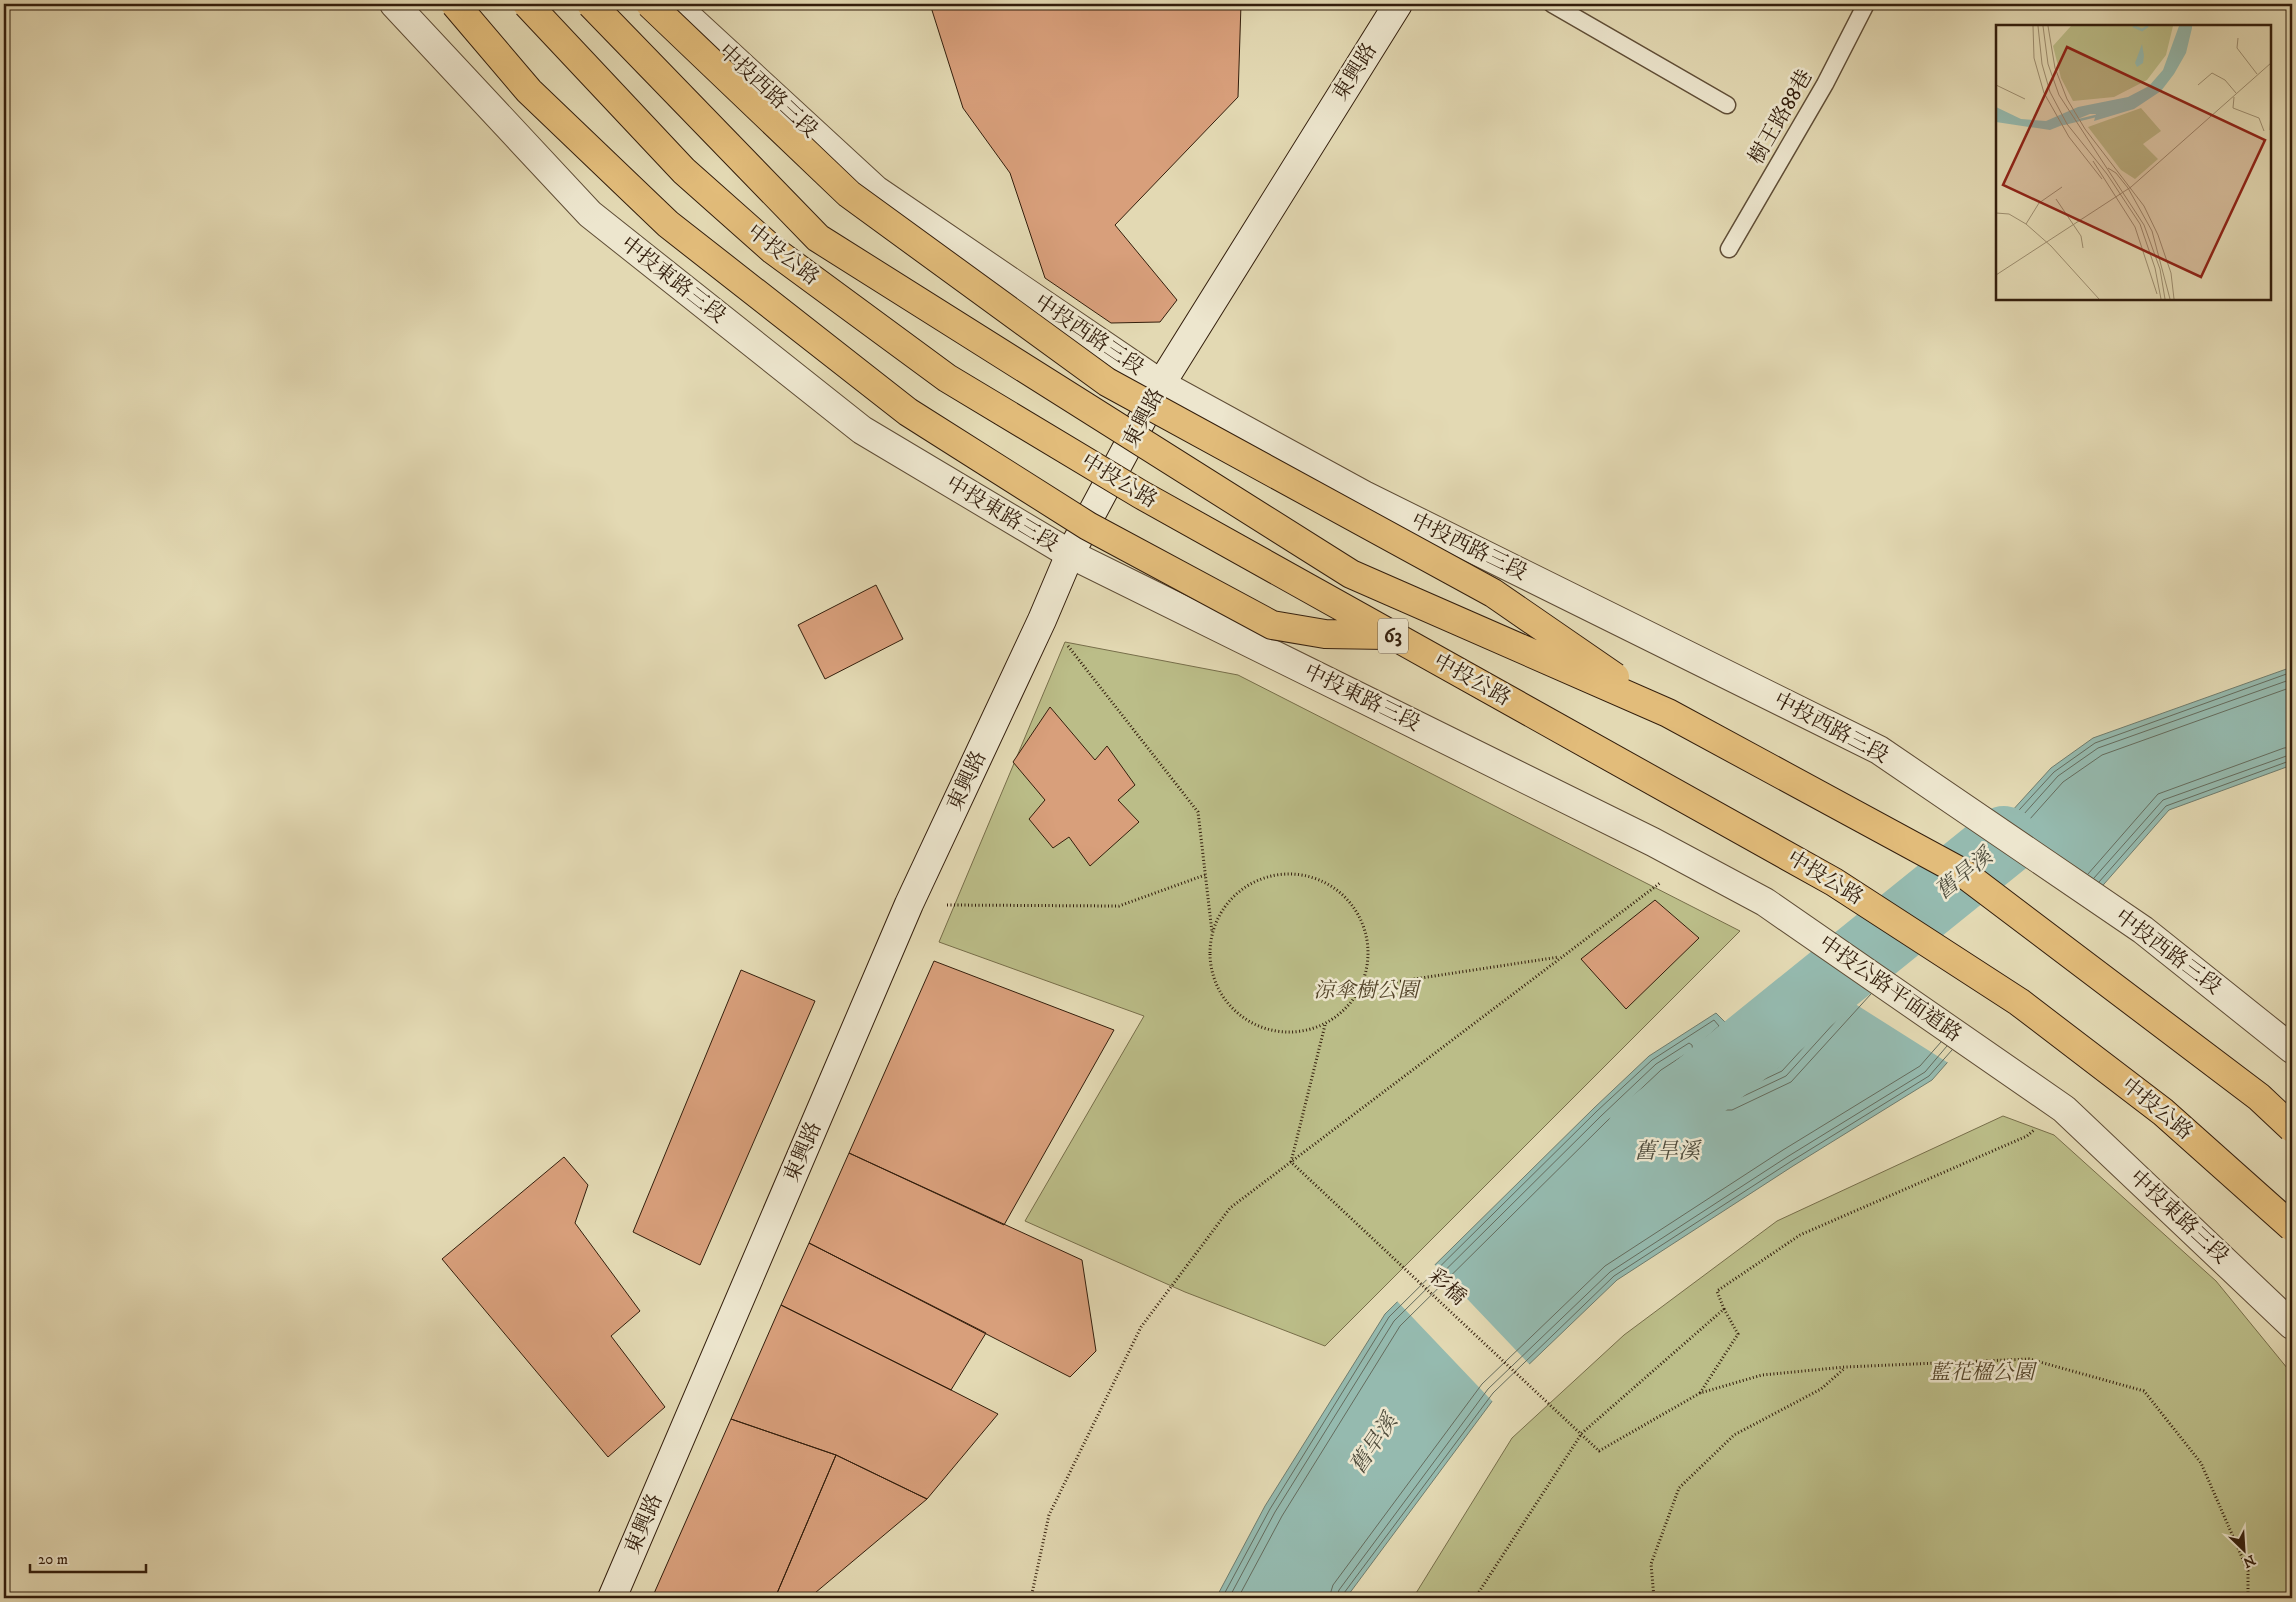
<svg xmlns="http://www.w3.org/2000/svg" width="2296" height="1602" font-family="'IM FELL DW Pica','Noto Serif TC',serif">
<style>
.green{fill:#bbbd88;stroke:#776e4a}
.water{fill:#95baaf;stroke:#6e7c6e}
.pier{fill:#e3d9b3}
.lines{fill:none;stroke-linecap:round;stroke-linejoin:round}
.shore{stroke:#646c5e;stroke-width:1}
.river{stroke:#95baaf;stroke-width:70}
.building{fill:#d89f7b;stroke:#331e0c}
.lane-casing{stroke:#5f4d36;stroke-width:19}
.street-casing{stroke:#5f4d36;stroke-width:30}
.secondary-casing{stroke:#331e0c;stroke-width:30}
.path{stroke:#331e0c;stroke-width:3;stroke-dasharray:1 2.5;stroke-linecap:butt}
.lane{stroke:#ede6ce;stroke-width:16}
.street{stroke:#ede6ce;stroke-width:28}
.secondary{stroke:#ede6ce;stroke-width:28}
.primary-bridge-casing{stroke:#331e0c;stroke-width:30;stroke-linecap:butt}
.primary-bridge{stroke:#e2bc7a;stroke-width:28}
.labels{text-anchor:middle;dominant-baseline:central;stroke-width:5;stroke-linejoin:round;paint-order:stroke}
.shield{fill:#ede6ce;stroke:#6b5a46;stroke-width:1}
.shield-label{font-size:20px;font-weight:bold;fill:#331e0c}
.street-label{font-size:21px;fill:#331e0c;stroke:#ede6ce}
.park-label{font-size:21px;font-style:italic;fill:#55462b;stroke:#ede6ce}
.water-label{font-size:22px;font-style:italic;fill:#504d3d;stroke:#ede6ce}
.inset-river{fill:none;stroke:#95baaf;stroke-width:2.5}
.inset-road{fill:none;stroke:#9d8e70;stroke-width:1}
.view{fill:#8f2418;fill-opacity:0.15;stroke:#8f2418;stroke-width:2.5}
.inset-edge{fill:none;stroke:#331e0c;stroke-width:2.5}
</style>
<rect width="100%" height="100%" fill="#e3d9b3"/>
<filter id="stains"><feTurbulence type="fractalNoise" baseFrequency=".004" numOctaves="4"/><feColorMatrix values="0 0 0 0 .2 0 0 0 0 .09 0 0 0 0 .02 0 0 0 .5 -.17"/></filter>
<radialGradient id="worn" r=".72"><stop offset=".6" stop-color="#630" stop-opacity="0"/><stop offset="1" stop-color="#630" stop-opacity=".3"/></radialGradient>
<!-- green -->
<path class="green" d="M1065,642L1238,675L1740,931L1325,1346L1185,1292L1025,1221L1144,1016L939,942Z
M2003,1116L2054,1135L2216,1281L2292,1374V1598H1413L1512,1438L1624,1335L1777,1221Z"/>
<!-- water -->
<path class="water" d="M2292,667V765L2169,810L1932,1080L1793,1166L1617,1280L1496,1396L1346,1598H1216L1265,1506L1385,1314L1594,1108L1649,1056L1716,1013L1728,1025L1703,1047L1726,1092L1779,1067L2051,768L2093,738Z"/>
<!-- pier -->
<path class="pier" d="M1999,821L2101,891L1950,1064L1841,995Z
M1433,1263L1531,1366L1494,1403L1396,1300Z"/>
<g class="lines">
<!-- shore -->
<path class="shore" d="M2009,821L2054,772L2095,743L2292,672
M2015,824L2058,776L2098,748L2292,679
M2021,829L2063,782L2102,755L2292,687
M2088,874L2158,794L2284,748L2292,747
M2094,878L2163,800L2292,754
M2099,882L2166,806L2292,760
M1222,1598L1270,1509L1389,1317L1597,1111L1652,1060L1714,1020L1719,1026L1700,1043L1698,1048L1723,1095L1729,1096L1782,1071L1860,986
M1229,1598L1275,1512L1394,1321L1601,1116L1656,1064L1689,1043L1692,1045L1693,1052L1716,1097L1722,1102H1731L1786,1076L1865,989
M1238,1598L1282,1516L1400,1326L1607,1121L1661,1070L1684,1055L1687,1057L1711,1103L1721,1110H1732L1791,1082L1871,994
M1329,1598L1333,1585L1482,1384L1605,1266L1783,1150L1920,1066L1941,1042
M1336,1598L1339,1590L1488,1389L1610,1272L1787,1157L1925,1072L1947,1046
M1342,1598L1344,1593L1493,1393L1614,1276L1790,1162L1929,1076L1952,1050"/>
<!-- river -->
<path class="river" d="M1641,1134L2004,841"/>
</g>
<!-- building -->
<path class="building" d="M930,4H1241L1238,97L1115,225L1177,300L1160,322L1111,323L1045,278L1010,173L963,108Z
M876,585L903,639L825,679L798,625Z
M1050,707L1095,760L1107,746L1135,785L1118,800L1139,822L1090,866L1069,837L1053,848L1029,819L1045,800L1013,762Z
M1655,900L1699,938L1626,1009L1581,959Z
M934,961L1114,1030L1004,1225L849,1153Z
M741,970L815,1001L700,1265L633,1232Z
M849,1153L1082,1260L1096,1351L1070,1377L809,1243Z
M564,1157L588,1185L575,1223L640,1311L611,1336L665,1407L608,1457L442,1259Z
M809,1243L986,1333L951,1390L781,1305Z
M781,1305L951,1390L998,1414L927,1499L836,1455L731,1419Z
M731,1419L836,1455L775,1598H652Z
M836,1455L927,1499L809,1598H775Z"/>
<g class="lines">
<defs>
<path id="lane" d="M1552,4L1727,105
M1729,249L1825,84L1866,4"/>
<path id="street" d="M394,4L590,214L862,430L1070,554L1653,842L1765,902L2064,1109L2292,1325
M674,4L876,190L1161,384L1364,495L1879,750L2143,930L2292,1049"/>
<path id="secondary" d="M612,1598L909,904L1042,620L1070,554L1161,384L1398,4"/>
</defs>
<!-- lane casing -->
<use href="#lane" class="lane-casing"/>
<!-- street casing -->
<use href="#street" class="street-casing"/>
<!-- secondary casing -->
<use href="#secondary" class="secondary-casing"/>
<!-- path -->
<path class="path" d="M1068,646L1198,812L1212,932
M1210 953a79 79 0 1 1 158 0a79 79 0 1 1-158 0Z
M947,905L1119,906L1205,875
M1362,987L1559,957
M1325,1025L1291,1162L1599,1451L1700,1393L1762,1375L1845,1367L2029,1359L2144,1391L2201,1463L2248,1571V1598
M1700,1393L1738,1334L1724,1309
M1031,1598L1049,1515L1141,1327L1230,1208L1660,883
M1475,1598L1582,1433L1724,1309L1717,1291L1800,1235L2027,1136L2034,1130
M1654,1598L1651,1564L1679,1488L1734,1435L1821,1389L1845,1368"/>
<!-- lane -->
<use href="#lane" class="lane"/>
<!-- street -->
<use href="#street" class="street"/>
<!-- secondary -->
<use href="#secondary" class="secondary"/>
<defs>
<path id="primary-bridge" d="M455,4L529,91L668,224L908,412L1088,526L1272,625L1325,634L1386,635
M527,4L684,171L773,250L947,378L1140,494L1834,882L2019,1002L2163,1112L2292,1227
M591,4L818,238L1351,574L1668,713L1963,873L2259,1097L2292,1128
M650,4L849,194L1107,382L1493,593L1615,677"/>
</defs>
<!-- primary-bridge casing -->
<use href="#primary-bridge" class="primary-bridge-casing"/>
<!-- primary-bridge -->
<use href="#primary-bridge" class="primary-bridge"/>
</g>
<g class="labels">
<!-- shield labels -->
<rect class="shield" x="1378" y="618.5" width="30" height="35" rx="4"/>
<g class="shield-label">
<text x="1393" y="636">63</text>
</g>
<!-- street labels -->
<g class="street-label">
<text transform="translate(1355 72) rotate(-58)">東興路</text>
<text transform="translate(768 91) rotate(43)">中投西路三段</text>
<text transform="translate(1781 117) rotate(-60)">樹王路88巷</text>
<text transform="translate(783 255) rotate(38)">中投公路</text>
<text transform="translate(673 280) rotate(38)">中投東路三段</text>
<text transform="translate(1089 335) rotate(34)">中投西路三段</text>
<text transform="translate(1144 418) rotate(-62)">東興路</text>
<text transform="translate(1119 481) rotate(31)">中投公路</text>
<text transform="translate(1002 514) rotate(31)">中投東路三段</text>
<text transform="translate(1469 547) rotate(26)">中投西路三段</text>
<text transform="translate(1472 680) rotate(29)">中投公路</text>
<text transform="translate(1362 698) rotate(26)">中投東路三段</text>
<text transform="translate(1831 728) rotate(28)">中投西路三段</text>
<text transform="translate(967 781) rotate(-65)">東興路</text>
<text transform="translate(1825 878) rotate(31)">中投公路</text>
<text transform="translate(2168 952) rotate(37)">中投西路三段</text>
<text transform="translate(1890 989) rotate(35)">中投公路平面道路</text>
<text transform="translate(2157 1109) rotate(39)">中投公路</text>
<text transform="translate(803 1152) rotate(-67)">東興路</text>
<text transform="translate(2179 1217) rotate(43)">中投東路三段</text>
<text transform="translate(1447 1287) rotate(43)">彩橋</text>
<text transform="translate(644 1524) rotate(-67)">東興路</text>
</g>
<!-- park labels -->
<g class="park-label">
<text x="1366" y="991">涼傘樹公園</text>
<text x="1982" y="1373">藍花楹公園</text>
</g>
<!-- water labels -->
<g class="water-label">
<text transform="translate(1964 874) rotate(-39)">舊旱溪</text>
<text x="1667" y="1151">舊旱溪</text>
<text transform="translate(1374 1444) rotate(-56)">舊旱溪</text>
</g>
</g>
<!-- overview -->
<g transform="translate(1996 25)">
<rect width="275" height="275" fill="#e3d9b3"/>
<path d="M75,1H177L170,30L151,55L118,72L77,76L65,53L57,21ZM145,83L165,106L147,119L162,134L139,154L125,145L92,102Z" fill="#bbbd88"/>
<path d="M183,1H196V3L190,28L178,49L165,66L138,84L98,96L100,89H94L54,105L0,97V82L25,94L50,96L82,82L132,72L153,61L167,45ZM146,19L148,31L147,38L141,42L139,38Z" fill="#95baaf"/>
<path class="inset-river" d="M137,1L146,5L152,1M67,99L108,89"/>
<path class="inset-road" d="M37,1L38,33L48,68L73,112L106,154M42,1L46,39L54,67L71,99L111,149L144,199L159,243L165,274M47,1L52,39L63,70L148,200L164,244L169,274M52,1L59,43L71,74L89,104L148,181L162,210L175,248L178,274M242,13L241,23L261,49M0,60L29,74M202,60L216,48L229,55L240,68M238,72L237,83L263,93L268,106M274,105L275,84M97,136L139,202L161,269M112,143L120,148L132,163L156,206L174,274M60,174L85,211L87,223M0,188L13,189L30,199L55,221L103,274M30,199L43,178L66,162M0,250L135,162L275,38"/>
<path class="view" d="M71,22L269,115L205,252L7,160Z"/>
<rect width="275" height="275" class="inset-edge"/>
</g>
<!-- margin -->
<rect width="2296" height="1602" fill="none" stroke="#e3d9b3" stroke-width="20"/>
<rect x="5" y="5" width="2286" height="1592" fill="none" stroke="#331e0c" stroke-width="2.5"/>
<rect x="10" y="10" width="2276" height="1582" fill="none" stroke="#331e0c"/>
<!-- north arrow -->
<g transform="translate(2244 1550) rotate(155)" stroke="#ede6ce" stroke-width="4" paint-order="stroke">
<path d="M0-4L9 19L0 12L-9 19Z" fill="#331e0c"/>
<text y="-8" font-size="14" font-weight="bold" text-anchor="middle" fill="#331e0c">N</text>
</g>
<!-- scale -->
<path d="M30 1564v8h116v-8" fill="none" stroke="#331e0c" stroke-width="2.5"/>
<text x="38" y="1564" font-size="15" fill="#331e0c" stroke="#ede6ce" stroke-width="4" paint-order="stroke">20 m</text>
<rect width="100%" height="100%" filter="url(#stains)"/>
<rect width="100%" height="100%" fill="url(#worn)"/>
</svg>
